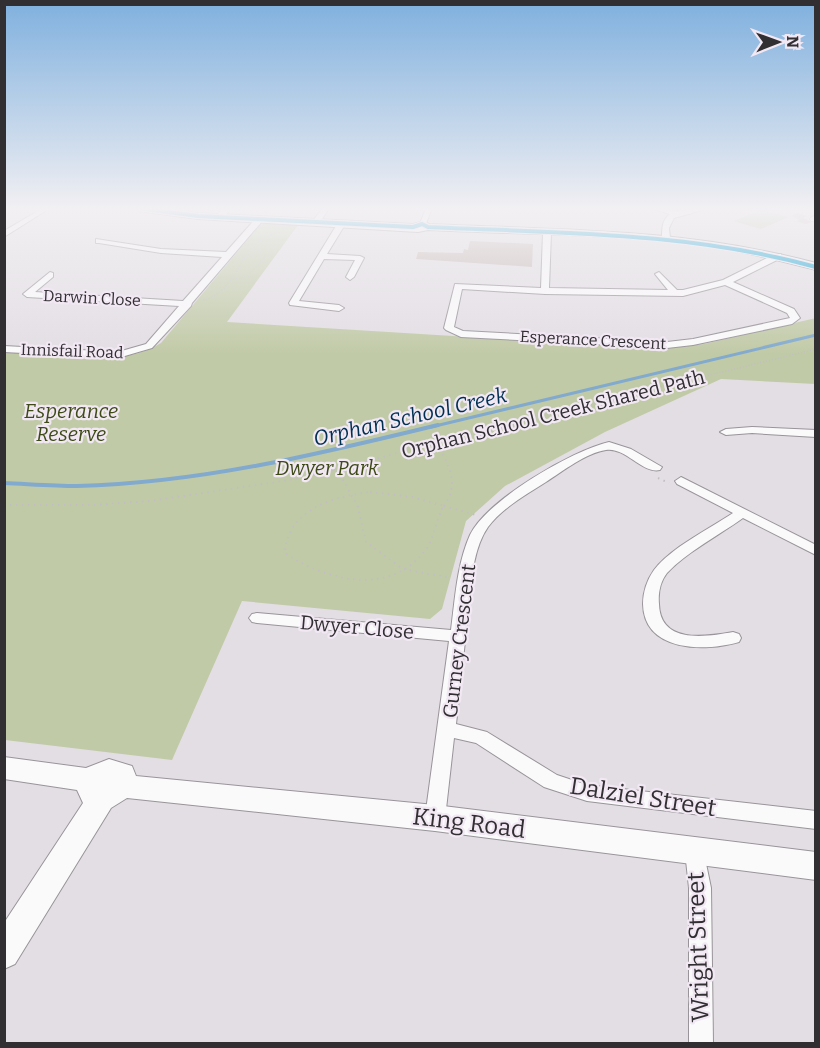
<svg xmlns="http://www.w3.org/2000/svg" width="820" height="1048" font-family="Bitter,serif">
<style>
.green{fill:#c1caa7}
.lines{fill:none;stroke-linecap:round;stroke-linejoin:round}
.stream-far1{stroke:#82aace;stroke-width:3}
.stream{stroke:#82aace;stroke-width:4}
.building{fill:#c7b8b3}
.lane-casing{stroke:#989499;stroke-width:5}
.street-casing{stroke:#989499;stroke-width:2}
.secondary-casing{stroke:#989499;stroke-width:2}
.path-far1{stroke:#c1bfc2;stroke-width:1.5;stroke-dasharray:1 2;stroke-linecap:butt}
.path{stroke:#c1bfc2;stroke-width:2;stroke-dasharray:1.5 4.5;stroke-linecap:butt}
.lane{stroke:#fbfafb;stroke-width:4}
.street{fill:#fbfafb;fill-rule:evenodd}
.secondary{fill:#fbfafb;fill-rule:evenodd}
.bus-1-casing{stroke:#f1e8f4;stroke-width:6}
.bus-1{stroke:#08a1d3;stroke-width:4}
.labels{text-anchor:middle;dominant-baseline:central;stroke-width:4.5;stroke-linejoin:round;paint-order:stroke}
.far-street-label{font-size:16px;fill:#322f33;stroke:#f1e8f4}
.park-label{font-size:20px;font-style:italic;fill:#3d4a16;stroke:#f1e8f4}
.street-label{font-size:20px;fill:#322f33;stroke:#f1e8f4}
.water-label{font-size:21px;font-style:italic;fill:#003051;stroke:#f1e8f4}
.near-street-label{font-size:24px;fill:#322f33;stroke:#f1e8f4}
</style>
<rect width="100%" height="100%" fill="#e3dee4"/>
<!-- green -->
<path class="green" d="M761,210L789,217L761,229L733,221Z
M268,223L298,225L227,322L665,349L704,344L816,318L815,384L721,379L605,432L505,486L466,521L442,609L430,619L242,601L172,760L5,740L4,352C51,355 122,369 161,343L260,225Z"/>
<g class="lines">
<!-- stream-far1 -->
<path class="stream-far1" d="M431,427L816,335"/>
<!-- stream -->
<path class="stream" d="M4,483C28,484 53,486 77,486C200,483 319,454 438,425"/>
</g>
<!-- building -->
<path class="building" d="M797,213L807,216L803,218L812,222L806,224L796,221L800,220L791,216Z
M470,241L533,244L532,267L416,259L418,252L463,253L464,249L468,250Z"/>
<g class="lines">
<defs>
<path id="lane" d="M816,217L812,219L816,220"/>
<path id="street" d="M43,208H50L4,237V231Z
M225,208H231L222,219H216V215Z
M323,208H329L319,224H313L312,222Z
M426,208H432L425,226H419Z
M650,208L677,211L710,208L674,218L669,228L670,238L666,240L662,238C662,228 662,220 670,214Z
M257,217L264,219L192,303L191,306L152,348L118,358L4,352V346L118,352L146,344L179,306L27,297L23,294L50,272L53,273V277L35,292L183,301L222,257L161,253L99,243H96V239L161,249L226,252Z
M339,221L346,223L327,254L360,256L364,258L354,277L350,280L346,277L355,260L324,259L299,301L339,305L344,308L339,311L290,305L289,303Z
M547,231L551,233L549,288L668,290L655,274L659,272L677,290H683L723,280L775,254H781V258L733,282L794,309L800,318L792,324L693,345L667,348L461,337L446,330L444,328L455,284L541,288L543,233ZM725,285L787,313L790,318L693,339L667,342L463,331L454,327L462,289L545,294L683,296Z
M752,427L816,430V437L752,433L726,435L720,432L726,429Z
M609,442L631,449L662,467L660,470C642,474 626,447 606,450C586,453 563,471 546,482C527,494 502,508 488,527C470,553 471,594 467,624C463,657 460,690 456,724L487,732L557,775L587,785L816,811V829L587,801L544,787L476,743L454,738L445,818L442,824L435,827L428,824L425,818L449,641L257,623L252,622L249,618L252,614L257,613L451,630C455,599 457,564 470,535C487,500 571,451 609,442Z
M681,477L816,545V555L743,518C718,536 688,551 667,573C660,582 658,594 659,604C660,644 705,637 733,632L739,634L741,638L739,642C705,652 644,652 643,604C643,592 647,580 654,570C672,547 709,529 733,513L677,484L675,481Z
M695,842L702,844L711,888L713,1044H689V888L685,851L688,844Z"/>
<path id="secondary" d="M133,208H157L198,213L413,224L424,221L429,224C562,230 685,228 816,263V270C784,262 753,254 722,248C625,233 526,235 428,230L418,232L198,219L138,211Z
M4,757L86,768L109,759L132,766L136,776L435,805L816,852V880L435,831L127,798L111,808L15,964L4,969V923L83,803L77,790L4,779Z"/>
</defs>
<!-- lane casing -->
<use href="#lane" class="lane-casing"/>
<!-- street casing -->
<use href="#street" class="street-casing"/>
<!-- secondary casing -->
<use href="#secondary" class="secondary-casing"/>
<!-- path-far1 -->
<path class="path-far1" d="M230,280L248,276L265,257V254L253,249
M203,300C231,294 237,263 255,245C262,238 272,235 281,231
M498,427L816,349"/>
<!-- path -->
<path class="path" d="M436,444C449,464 460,483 444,506
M337,469L358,507L366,542L403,569L451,578
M658,478L669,483
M370,492L412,497L444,506C435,520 435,539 424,552C388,597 325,580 285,553C287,510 333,496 370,492Z
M4,505H91L150,501L302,478L504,425
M444,506L476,515"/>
<!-- lane -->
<use href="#lane" class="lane"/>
<!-- street -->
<use href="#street" class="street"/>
<!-- secondary -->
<use href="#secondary" class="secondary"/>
<defs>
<path id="bus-1" d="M138,208L198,216L413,227L422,224L428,227C558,233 690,232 816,267"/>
</defs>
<!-- bus-1 casing -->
<use href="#bus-1" class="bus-1-casing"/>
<!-- bus-1 -->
<use href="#bus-1" class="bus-1"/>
</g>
<!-- sky -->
<linearGradient id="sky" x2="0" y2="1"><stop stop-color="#7fb0de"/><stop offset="0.59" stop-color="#f2f0f3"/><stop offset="1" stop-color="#f2f0f3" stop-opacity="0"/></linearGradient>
<rect width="820" height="354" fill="url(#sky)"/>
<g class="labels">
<!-- far-street labels -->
<g class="far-street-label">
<text transform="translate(92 298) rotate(3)">Darwin Close</text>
<text transform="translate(593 340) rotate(3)">Esperance Crescent</text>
<text transform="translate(72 351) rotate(2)">Innisfail Road</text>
</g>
<!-- park labels -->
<g class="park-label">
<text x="71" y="411">Esperance<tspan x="71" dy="23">Reserve</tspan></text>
<text x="327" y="468">Dwyer Park</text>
</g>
<!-- street labels -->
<g class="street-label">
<text transform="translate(553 414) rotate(-14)">Orphan School Creek Shared Path</text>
<text transform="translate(357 627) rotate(5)">Dwyer Close</text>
<text transform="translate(459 641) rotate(-83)">Gurney Crescent</text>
</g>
<!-- water labels -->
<g class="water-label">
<text transform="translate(410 417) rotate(-13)">Orphan School Creek</text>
</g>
<!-- near-street labels -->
<g class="near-street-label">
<text transform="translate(643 797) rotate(9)">Dalziel Street</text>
<text transform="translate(469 823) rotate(7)">King Road</text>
<text transform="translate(698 947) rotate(-92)">Wright Street</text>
</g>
</g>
<!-- border -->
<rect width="820" height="1048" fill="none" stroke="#322f33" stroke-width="12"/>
<!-- north arrow -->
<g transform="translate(778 42) rotate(89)" stroke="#f1e8f4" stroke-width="4.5" paint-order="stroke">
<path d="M0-4.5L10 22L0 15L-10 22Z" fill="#322f33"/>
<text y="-9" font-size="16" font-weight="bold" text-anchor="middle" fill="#322f33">N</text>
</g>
</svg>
